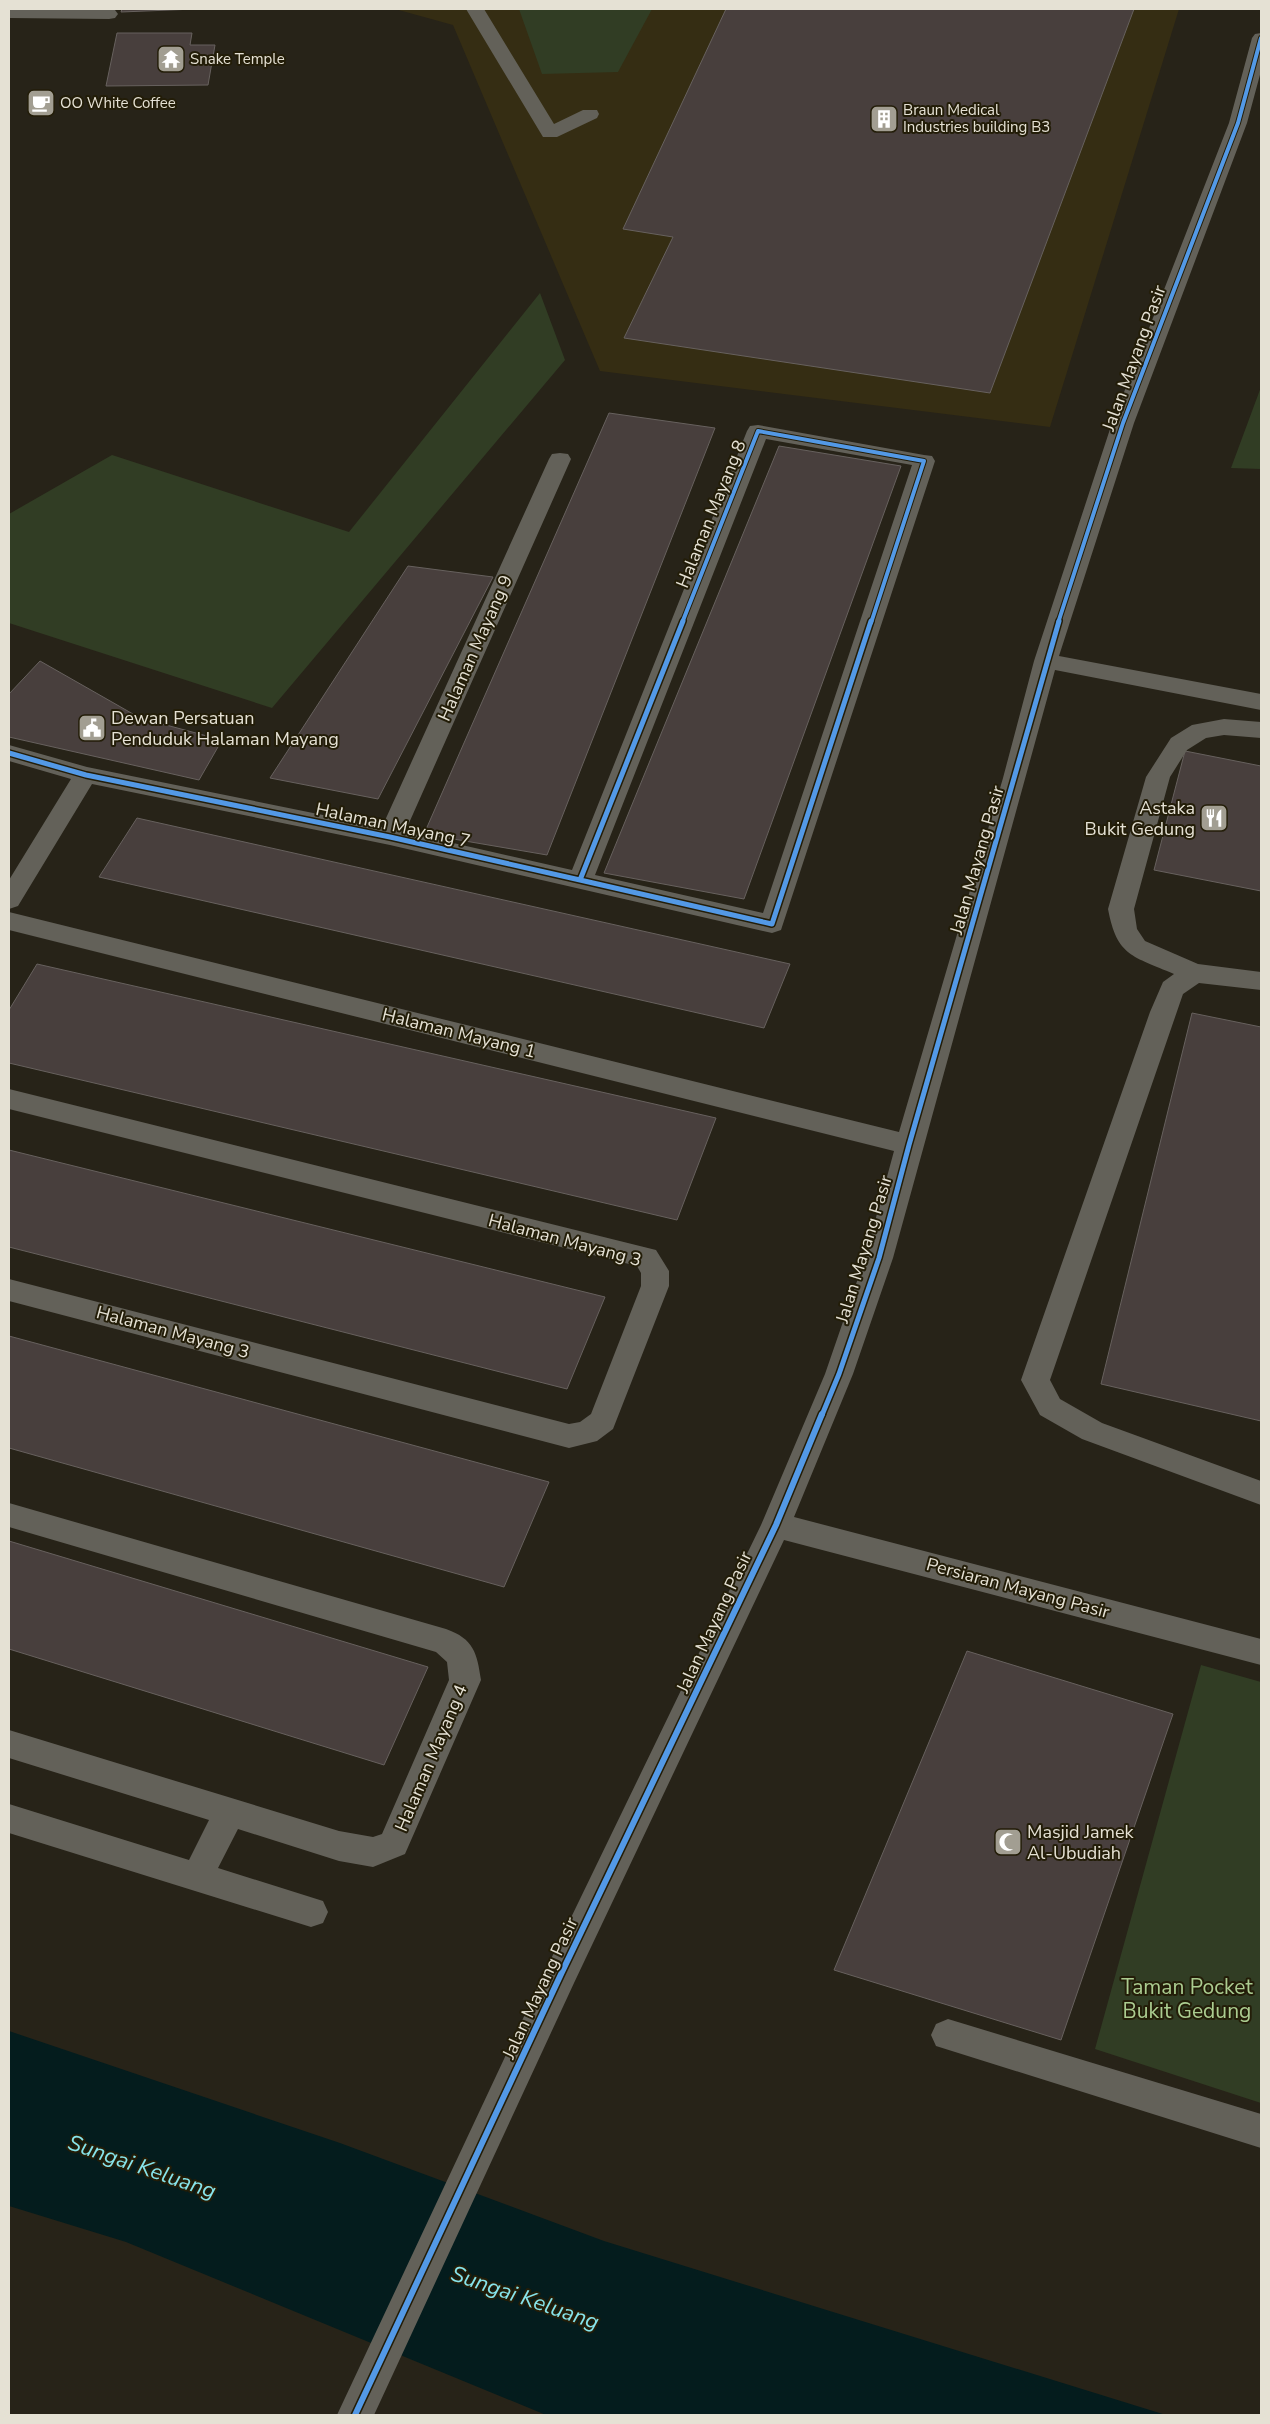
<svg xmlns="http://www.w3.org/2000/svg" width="1270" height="2424" font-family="'Nunito Sans',sans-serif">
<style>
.built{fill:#352d13}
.green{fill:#313d24}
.water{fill:#041c1d}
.building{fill:#483f3d;stroke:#67615e}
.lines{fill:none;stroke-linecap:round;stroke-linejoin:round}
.minor{fill:#636159;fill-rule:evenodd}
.cycleway-far2-casing{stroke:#231d08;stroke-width:6}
.cycleway-far1-casing{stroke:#231d08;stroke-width:8}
.cycleway-casing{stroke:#231d08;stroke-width:9}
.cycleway-far2{stroke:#5399e6;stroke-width:4}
.cycleway-far1{stroke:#5399e6;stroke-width:5}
.cycleway{stroke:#5399e6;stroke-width:6}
.labels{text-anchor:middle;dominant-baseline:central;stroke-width:4;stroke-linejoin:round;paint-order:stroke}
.far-poi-label{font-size:15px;fill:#e5e1d4;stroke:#231d08;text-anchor:start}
.street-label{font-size:18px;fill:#e5e1d4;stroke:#231d08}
.poi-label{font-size:18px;fill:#e5e1d4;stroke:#231d08;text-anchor:start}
.near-park-label{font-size:21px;fill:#abcc90;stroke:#231d08}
.near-water-label{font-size:22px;font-style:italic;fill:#87e4eb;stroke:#231d08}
</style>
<rect width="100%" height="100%" fill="#272318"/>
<!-- built -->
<path class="built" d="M395,9H1179L1050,427L600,371L453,25Z"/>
<!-- green -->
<path class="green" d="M519,9H652L618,72L542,74Z
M540,293L565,360L272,708L9,623V514L112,455L349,532Z
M1261,387V469L1231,468Z
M1201,1665L1261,1682V2103L1095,2049Z"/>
<!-- water -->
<path class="water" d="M9,2031L340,2143L604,2241L1166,2415H546L126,2242L9,2206Z"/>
<!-- building -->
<path class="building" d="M122,9H195L121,12Z
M726,9H1134L990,393L624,338L673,237L623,229Z
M117,33H192L190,45H215L208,85L106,86Z
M609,413L715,428L547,855L424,834Z
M779,446L901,466L744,899L604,873Z
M408,566L493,577L378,799L270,778Z
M40,661L140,718L222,740L199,780L9,737V694Z
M1185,751L1261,766V891L1154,870Z
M137,818L790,964L764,1028L99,877Z
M37,964L716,1118L677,1220L9,1063V1010Z
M1192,1013L1261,1027V1421L1101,1384Z
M9,1150L605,1297L567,1389L9,1247Z
M9,1336L549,1482L504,1587L9,1448Z
M9,1541L428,1667L384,1765L9,1649Z
M967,1651L1173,1714L1061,2040L834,1970Z"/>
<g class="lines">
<!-- minor -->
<path class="minor" d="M9,9H110L115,10L118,14L115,18L109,19L9,18Z
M466,9H484L554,124L583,110H597L599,114L597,118L557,137H543Z
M1261,33V71L1247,123L1134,423L1059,656L1261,694V710L1055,670L893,1258L853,1374L794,1517L1261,1639V1665L784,1540L574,1983L374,2415H337L550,1961L761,1525L825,1374L865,1258L894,1151L9,930V912L899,1132L1003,778L1034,661L1112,423L1229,123L1252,38L1255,34Z
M758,425L924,455L932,456L935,461L781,930L772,933L390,845L92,784L18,906L9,909V880L71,779L9,761V745L87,767L382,827L549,459L552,454L560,453L568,454L571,459L405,832L572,870L747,431L750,426ZM766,439L912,465L763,913L595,875Z
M1224,719L1261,722V738L1224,735L1206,738L1187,750L1170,777L1134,909L1137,929L1145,941L1198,964L1261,972V990L1199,983L1183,994L1050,1380L1060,1399L1102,1423L1261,1481V1505L1082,1439L1040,1415L1021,1380L1150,1012L1163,982L1174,974C1133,956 1117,957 1108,909L1146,777L1171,738L1192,725Z
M9,1089L656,1250L669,1271V1286L613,1429L597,1441L569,1448L9,1301V1279L569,1424L580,1422L591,1414L641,1286V1273L637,1266L9,1109Z
M9,1503L446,1629C474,1639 477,1653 481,1680L405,1854L373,1867L339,1861L238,1829L218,1868L323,1901L328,1912L323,1923L311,1927L9,1833V1804L189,1860L209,1820L9,1758V1730L339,1831L373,1837L382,1834L449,1680L447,1662L436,1652L9,1527Z
M948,2019L1261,2114V2148L936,2046L931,2035L936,2024Z"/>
<defs>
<path id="cycleway-far2" d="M682,623L758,431L924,461L871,623
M1058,623L1123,423L1238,123L1261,38"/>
<path id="cycleway-far1" d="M9,753L86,775L390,837L580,880
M580,880L772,924L871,621
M580,880L683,621
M822,1415L839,1374L879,1258L909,1145L1059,621"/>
<path id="cycleway" d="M355,2415L562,1972L776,1525L822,1414"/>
</defs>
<!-- cycleway-far2 casing -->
<use href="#cycleway-far2" class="cycleway-far2-casing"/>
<!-- cycleway-far1 casing -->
<use href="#cycleway-far1" class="cycleway-far1-casing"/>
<!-- cycleway casing -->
<use href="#cycleway" class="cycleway-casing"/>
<!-- cycleway-far2 -->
<use href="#cycleway-far2" class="cycleway-far2"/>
<!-- cycleway-far1 -->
<use href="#cycleway-far1" class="cycleway-far1"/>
<!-- cycleway -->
<use href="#cycleway" class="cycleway"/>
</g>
<!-- icons -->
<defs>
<symbol id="temple-square" viewBox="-11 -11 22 22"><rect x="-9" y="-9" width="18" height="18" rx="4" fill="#a29e92" stroke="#231d08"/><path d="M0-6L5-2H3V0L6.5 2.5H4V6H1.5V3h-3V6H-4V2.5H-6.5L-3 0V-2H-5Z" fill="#fff"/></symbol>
<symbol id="cafe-square" viewBox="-11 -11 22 22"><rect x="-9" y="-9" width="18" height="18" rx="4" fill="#a29e92" stroke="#231d08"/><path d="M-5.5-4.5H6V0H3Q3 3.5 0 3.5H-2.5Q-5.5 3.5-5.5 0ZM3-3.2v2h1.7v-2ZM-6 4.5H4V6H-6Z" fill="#fff"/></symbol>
<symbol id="building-square" viewBox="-11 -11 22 22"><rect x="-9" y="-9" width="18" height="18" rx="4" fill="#a29e92" stroke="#231d08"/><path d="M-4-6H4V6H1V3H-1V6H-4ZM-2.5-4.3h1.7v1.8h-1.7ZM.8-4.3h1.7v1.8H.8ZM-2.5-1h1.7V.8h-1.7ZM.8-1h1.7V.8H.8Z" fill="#fff"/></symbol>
<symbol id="civic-square" viewBox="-11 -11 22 22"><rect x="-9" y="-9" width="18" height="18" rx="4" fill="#a29e92" stroke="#231d08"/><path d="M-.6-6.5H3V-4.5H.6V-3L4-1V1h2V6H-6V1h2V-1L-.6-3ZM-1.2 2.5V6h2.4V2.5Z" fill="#fff"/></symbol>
<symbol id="restaurant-square" viewBox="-11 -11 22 22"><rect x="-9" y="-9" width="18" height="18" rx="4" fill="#a29e92" stroke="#231d08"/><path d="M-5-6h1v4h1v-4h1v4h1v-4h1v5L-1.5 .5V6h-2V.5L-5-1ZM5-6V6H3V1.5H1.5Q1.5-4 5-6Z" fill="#fff"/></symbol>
<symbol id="mosque-square" viewBox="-11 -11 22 22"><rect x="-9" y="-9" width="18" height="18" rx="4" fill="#a29e92" stroke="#231d08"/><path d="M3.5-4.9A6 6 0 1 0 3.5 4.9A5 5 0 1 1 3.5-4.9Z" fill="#fff"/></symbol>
</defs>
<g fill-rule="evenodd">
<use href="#temple-square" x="155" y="43" width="32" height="32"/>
<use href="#cafe-square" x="25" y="87" width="32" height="32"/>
<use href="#building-square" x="868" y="103" width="32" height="32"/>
<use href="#civic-square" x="76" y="712" width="32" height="32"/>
<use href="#restaurant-square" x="1198" y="802" width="32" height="32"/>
<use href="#mosque-square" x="992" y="1826" width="32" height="32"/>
</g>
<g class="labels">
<!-- far-poi labels -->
<g class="far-poi-label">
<text x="190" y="59">Snake Temple</text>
<text x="60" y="103">OO White Coffee</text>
<text x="903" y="110">Braun Medical<tspan x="903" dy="17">Industries building B3</tspan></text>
</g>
<!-- street labels -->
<g class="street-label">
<text transform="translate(1134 358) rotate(-70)">Jalan Mayang Pasir</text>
<text transform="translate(711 514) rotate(-68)">Halaman Mayang 8</text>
<text transform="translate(475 648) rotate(-66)">Halaman Mayang 9</text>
<text transform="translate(393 825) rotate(12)">Halaman Mayang 7</text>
<text transform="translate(977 860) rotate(-74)">Jalan Mayang Pasir</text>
<text transform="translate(459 1033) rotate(14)">Halaman Mayang 1</text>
<text transform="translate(565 1240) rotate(15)">Halaman Mayang 3</text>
<text transform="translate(864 1249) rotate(-73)">Jalan Mayang Pasir</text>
<text transform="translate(173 1332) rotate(15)">Halaman Mayang 3</text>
<text transform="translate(1018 1588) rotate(15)">Persiaran Mayang Pasir</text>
<text transform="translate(714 1622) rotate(-65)">Jalan Mayang Pasir</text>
<text transform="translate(431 1758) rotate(-67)">Halaman Mayang 4</text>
<text transform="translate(540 1988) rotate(-65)">Jalan Mayang Pasir</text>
</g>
<!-- poi labels -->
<g class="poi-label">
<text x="111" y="718">Dewan Persatuan<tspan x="111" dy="21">Penduduk Halaman Mayang</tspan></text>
<text x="1195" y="808" text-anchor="end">Astaka<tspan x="1195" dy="21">Bukit Gedung</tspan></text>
<text x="1027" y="1832">Masjid Jamek<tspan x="1027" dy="21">Al-Ubudiah</tspan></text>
</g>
<!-- near-park labels -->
<g class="near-park-label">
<text x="1187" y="1987">Taman Pocket<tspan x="1187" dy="24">Bukit Gedung</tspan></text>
</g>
<!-- near-water labels -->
<g class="near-water-label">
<text transform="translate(142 2167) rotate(19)">Sungai Keluang</text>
<text transform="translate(525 2298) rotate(19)">Sungai Keluang</text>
</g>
</g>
<!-- border -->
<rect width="1270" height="2424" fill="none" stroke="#e5e1d4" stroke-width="20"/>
</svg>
